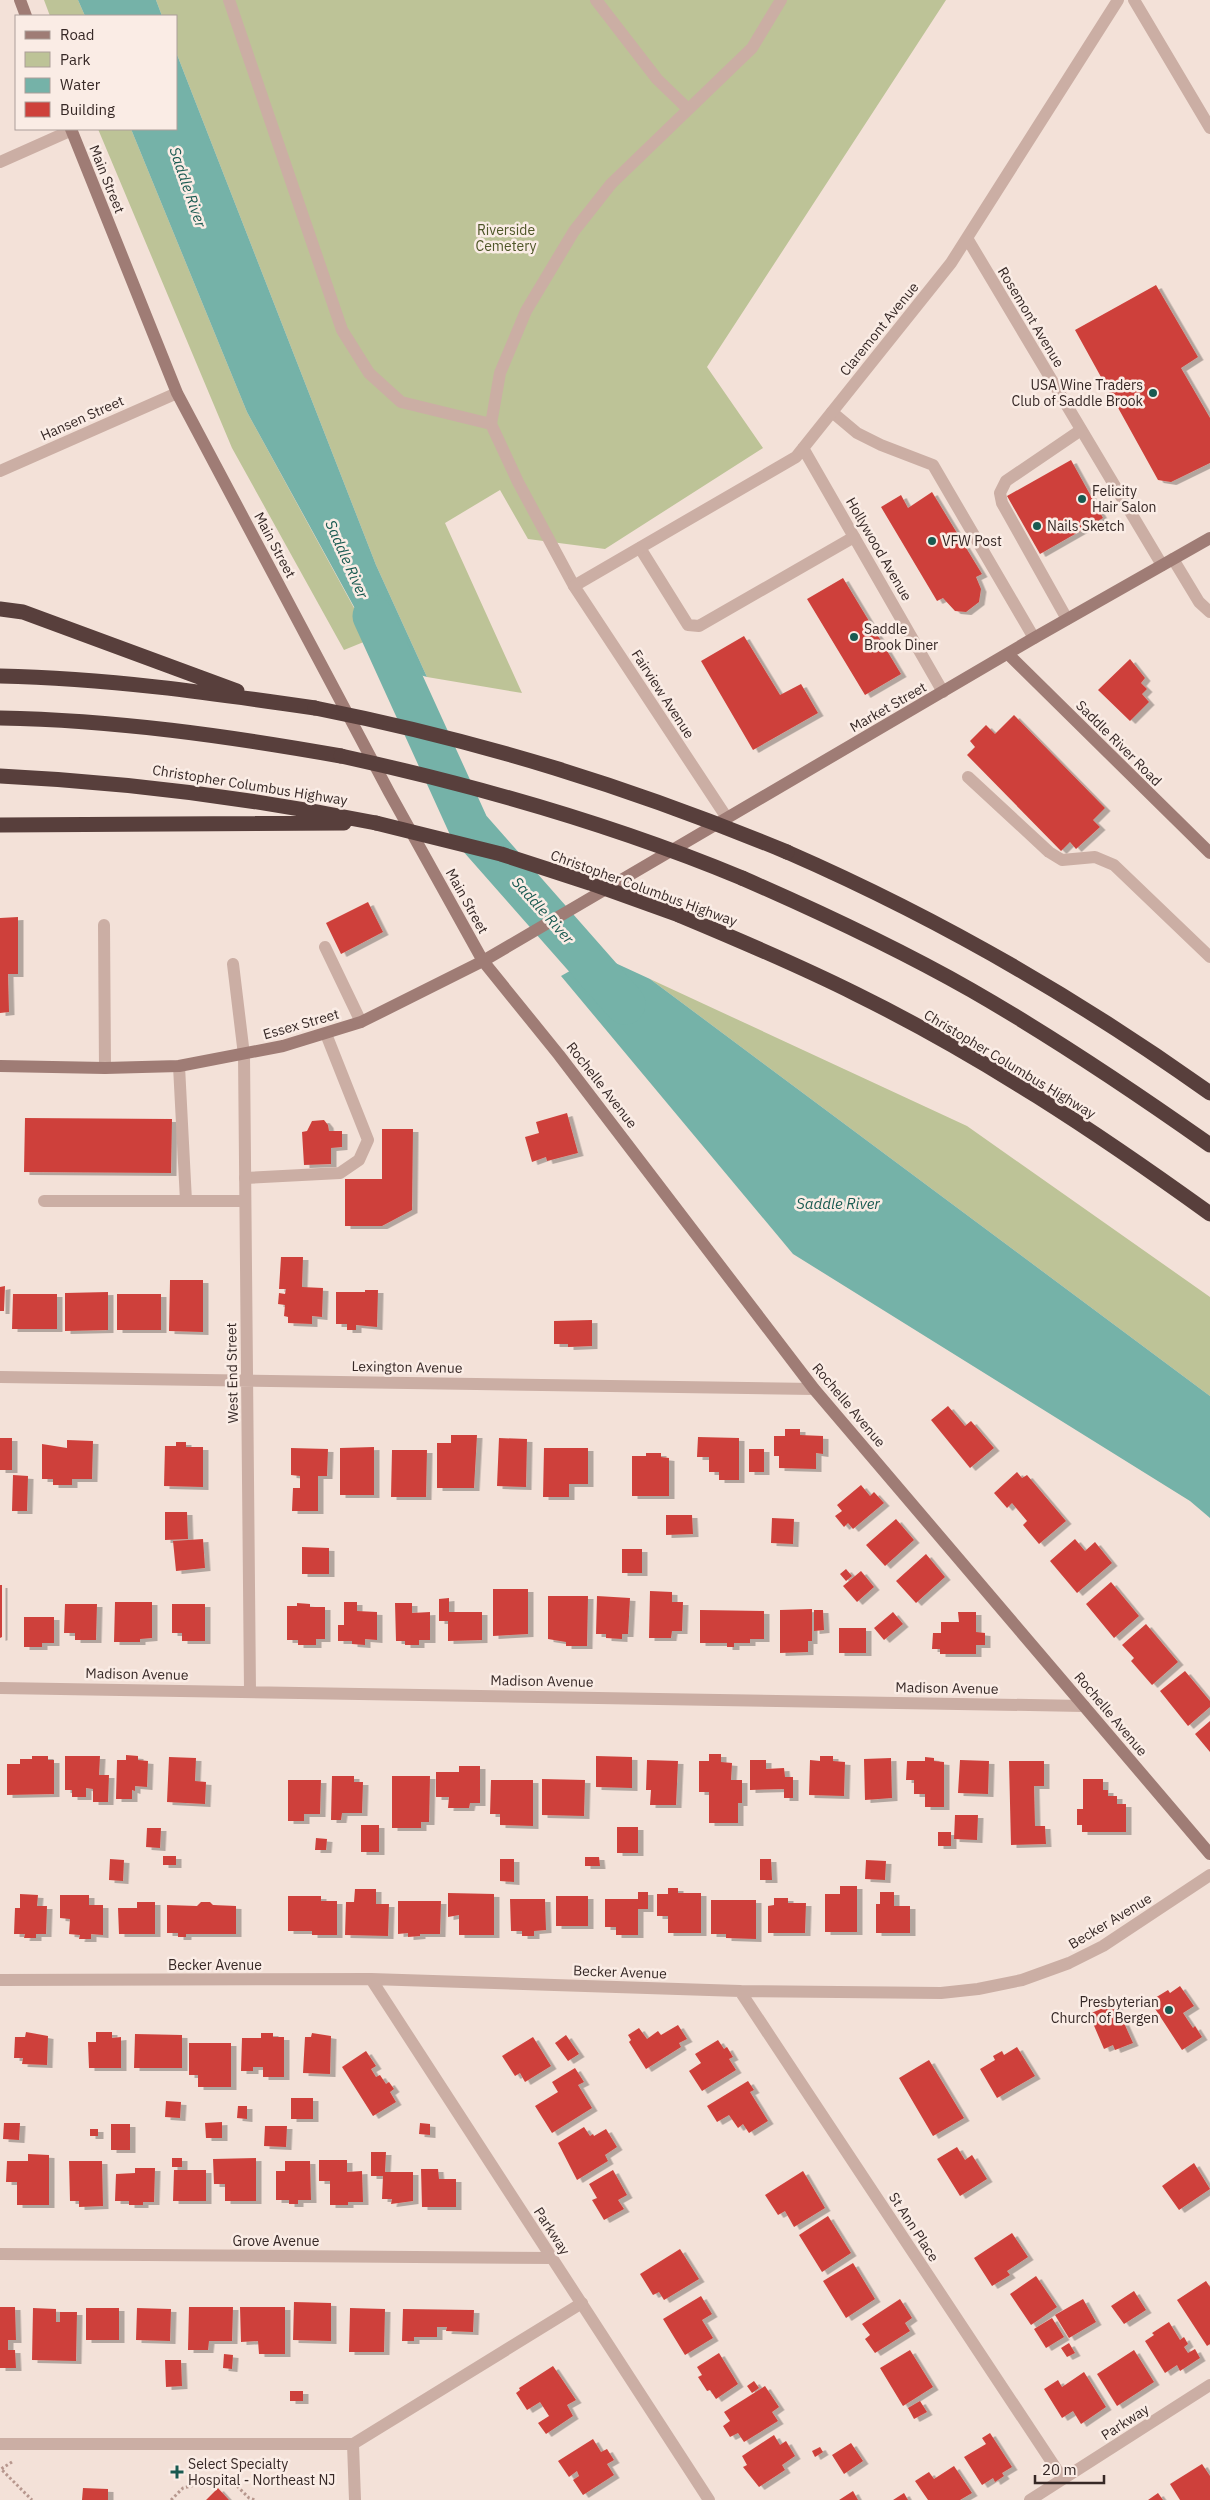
<svg xmlns="http://www.w3.org/2000/svg" width="1210" height="2500" font-family="'IBM Plex Sans',sans-serif">
<style>
.green{fill:#bdc397}
.water{fill:#75b2a8}
.lines{fill:none;stroke-linecap:round;stroke-linejoin:round}
.river{stroke:#75b2a8;stroke-width:41}
.building{fill:#ce413b;filter:url(#shadow)}
.path{stroke:#b7978e;stroke-width:3;stroke-dasharray:2.5 2.5;stroke-linecap:butt}
.lane{stroke:#cbaea4;stroke-width:12}
.street{stroke:#cbaea4;stroke-width:12}
.secondary{stroke:#9f7c75;stroke-width:12}
.highway{stroke:#583f3c;stroke-width:15}
.highway-bridge{stroke:#583f3c;stroke-width:15}
.poi-dot{fill:#195a51;stroke:#faece5;stroke-width:2}
.labels{text-anchor:middle;dominant-baseline:central;stroke-width:5;stroke-linejoin:round;paint-order:stroke}
.street-label{font-size:14px;fill:#362826;stroke:#faece5}
.park-label{font-size:14px;fill:#4e5628;stroke:#faece5}
.poi-label{font-size:14px;fill:#362826;stroke:#faece5;text-anchor:start}
.water-label{font-size:15px;font-style:italic;fill:#195a51;stroke:#faece5}
</style>
<defs>
<filter id="shadow"><feDropShadow dx="5.5" dy="3" stdDeviation="0" flood-color="#0004"/></filter>
</defs>
<rect width="100%" height="100%" fill="#f3e1d8"/>
<!-- green -->
<path class="green" d="M44,0H78L85,16H50Z
M156,0H946L707,367L763,448L605,549L528,539L500,490L445,523L522,693L427,677L376,565L176,52V16H162Z
M98,129H131L247,412L371,639L344,650L232,448Z
M650,979L967,1126L1210,1297V1396Z"/>
<!-- water -->
<path class="water" d="M78,0H156L162,16H85Z
M176,52L376,565L427,677L386,665L247,412L131,129H176Z
M598,955L650,979L1210,1396V1518L1190,1501L793,1254L561,976Z"/>
<g class="lines">
<!-- river -->
<path class="river" d="M373,616L469,827L625,1004"/>
</g>
<!-- building -->
<path class="building" d="M1156,285L1198,357L1181,368L1210,418V463L1171,482L1158,480L1075,330Z
M1071,460L1103,518L1040,554L1007,496Z
M932,492L982,574L976,577L981,589L979,602L966,612L955,611L943,598L937,601L881,507L901,495L908,508Z
M843,578L901,674L865,695L807,599Z
M744,636L780,695L801,684L818,713L753,750L701,661Z
M1130,659L1145,678L1141,683L1147,689L1142,694L1149,702L1130,721L1098,690Z
M1014,715L1105,808L1093,820L1100,827L1076,849L1070,842L1061,851L967,755L975,747L970,741L986,725L995,734Z
M368,902L383,932L341,954L326,923Z
M18,917V974H8L9,1012L0,1013V918Z
M567,1113L578,1153L547,1161L546,1157L532,1162L525,1137L539,1133L536,1122Z
M25,1118L172,1119L171,1173L24,1172Z
M324,1120L328,1125L329,1131H342V1147L331,1148V1164L304,1165L302,1132L307,1131L312,1121Z
M382,1129H413L412,1210L382,1226H345V1179H382Z
M281,1257H303L302,1287L323,1288L322,1317L312,1316V1324L288,1323V1317L284,1316L285,1305L278,1304L279,1293L285,1294L286,1289H279Z
M170,1280H203V1332L169,1331Z
M5,1286L4,1311H0V1287Z
M365,1290H378L377,1327L356,1325V1330H347V1324H336V1292H365Z
M108,1292V1330L65,1331V1293Z
M13,1294H57V1329H12Z
M117,1294H161V1330H117Z
M592,1320V1346L568,1347V1344H554V1321Z
M948,1406L965,1426L971,1421L994,1448L970,1468L931,1420Z
M785,1429H800V1435L823,1436V1454L816,1453V1469L779,1468V1456H774V1436H785Z
M451,1435H477L474,1488H437V1443H451Z
M698,1437L739,1438V1480H719V1472H709V1457H697Z
M0,1438H12V1470H0Z
M499,1438L527,1439L526,1487L497,1486Z
M67,1440L93,1441L92,1479H72V1485H53V1479H42V1444L67,1448Z
M176,1442H186V1447H203V1487L164,1486L165,1446H176Z
M374,1447V1495H340V1448Z
M291,1448L328,1449L327,1476H318V1511H292L293,1488H300V1476L291,1475Z
M544,1448H588V1484H569V1497H543Z
M749,1449H764V1472H749Z
M392,1450H427L426,1497H391Z
M646,1453H661V1457L669,1458V1496H632V1456H646Z
M1017,1472L1022,1478L1027,1475L1066,1521L1039,1544L1023,1525L1027,1521L1012,1503L1007,1508L994,1493Z
M13,1475L28,1476L27,1511H12Z
M861,1485L870,1496L874,1492L884,1503L853,1529L848,1523L844,1527L835,1516L842,1511L837,1505Z
M165,1512H187L188,1539L165,1540Z
M666,1515H692L693,1534L666,1535Z
M772,1518L794,1519L793,1544L771,1543Z
M896,1519L914,1540L885,1566L866,1545Z
M203,1539L205,1568L176,1571L173,1541Z
M1075,1539L1085,1551L1095,1542L1112,1563L1077,1593L1050,1561Z
M302,1547L329,1548V1574H302Z
M622,1549H642V1573H622Z
M926,1554L945,1577L916,1603L896,1581Z
M846,1569L852,1576L846,1581L840,1574Z
M861,1571L874,1587L857,1602L843,1586Z
M1111,1582L1139,1616L1114,1638L1086,1604Z
M0,1585H2V1637L0,1638Z
M493,1589H528V1634L493,1636Z
M650,1591L672,1592V1602H683L682,1631H672L671,1638H649Z
M548,1596H588L587,1646H566V1642L548,1639Z
M597,1596L630,1598L628,1634H622V1639L606,1638V1634H596Z
M449,1598V1612H482V1640L448,1641V1621H439V1599Z
M115,1602H152V1638L140,1639V1642H114Z
M344,1602H357V1611L377,1612V1640L365,1639V1645L352,1644V1641H338V1625H344Z
M297,1603L310,1604V1607H325V1639H316V1645H298V1640H287V1606H297Z
M395,1603H412V1613L430,1612V1640H419V1645H405V1641H396Z
M65,1604H97L96,1640H75V1633H64Z
M172,1604H205V1641H182V1633H172Z
M812,1609V1641H808V1652L780,1653V1610Z
M700,1610L764,1611V1639H750V1643H734V1647H727V1643H700Z
M814,1610H823L824,1630L814,1631Z
M893,1612L903,1624L884,1640L874,1628Z
M958,1612H976V1632L985,1633V1645H976V1654H940V1649H932L933,1633H941V1622H959Z
M24,1617H54V1643H42V1647H24Z
M1146,1624L1178,1662L1152,1685L1131,1661L1134,1658L1122,1645Z
M839,1628H866V1653H839Z
M1185,1671L1210,1701V1707L1188,1726L1160,1691Z
M1210,1721V1752L1195,1734Z
M709,1754H721V1762L732,1763L731,1780H742V1803H738V1823H709V1792H699V1761H709Z
M126,1755L138,1756V1760L148,1761L147,1787L135,1786V1791L132,1790V1799H116L117,1760H126Z
M32,1756H48V1760H54V1794L7,1795V1764H20V1759H32Z
M65,1756H100L99,1775H109L108,1802H93V1789L86,1788V1797H72V1790H65Z
M596,1756L632,1757V1788L596,1787Z
M820,1756H833V1761L845,1762L844,1796L809,1795L810,1760L820,1761Z
M169,1757L196,1758L195,1781L206,1782L205,1804L167,1802Z
M925,1757L934,1758V1761L944,1762V1807H925V1794H914V1780H906L907,1761H925Z
M891,1758L892,1798L865,1800L864,1759Z
M647,1760L678,1761L676,1805H650L651,1790H646Z
M750,1760H766V1769L784,1768L785,1777H793V1798H784V1789L750,1790Z
M960,1760L989,1761L988,1794L958,1793Z
M1009,1761H1044V1786H1034L1035,1826H1045L1046,1844L1011,1845Z
M459,1766H480V1803H470L469,1808H448L449,1797H436V1772H459Z
M332,1776H354V1782H363L362,1813H342L341,1820H331Z
M392,1776H430L429,1822H421V1828H392Z
M542,1779L585,1780L584,1816L542,1815Z
M1083,1779H1103V1790H1108V1796H1117V1804H1126V1832H1082V1825H1077V1809H1083Z
M288,1780H321L320,1814H304V1821H288Z
M491,1780H533V1826L500,1825V1814H490Z
M955,1815H978L977,1840L954,1839Z
M361,1825H379V1852H361Z
M617,1827H638V1853H617Z
M147,1828H161L160,1848L146,1847Z
M938,1832H951V1846H938Z
M316,1838L327,1839L326,1850H315Z
M163,1856H176V1865H163Z
M585,1857H599L600,1866H585Z
M110,1859L124,1860L123,1881L109,1880Z
M500,1859H514V1882L500,1881Z
M760,1859H771L772,1880H760Z
M866,1860L886,1861L885,1880L865,1879Z
M840,1886H857V1932H825V1894H840Z
M668,1888H678V1893H701V1933H668V1916H657V1894H668Z
M355,1889H376V1904H389L388,1936L345,1935L346,1902H354Z
M638,1892H648V1909H638V1935H616V1927H605V1899H638Z
M880,1892H894V1906H910V1933H876V1904H880Z
M448,1893L494,1894V1935H459V1915L448,1917Z
M20,1894L38,1895L37,1906H47L46,1934H36V1938H24L25,1934H14L15,1908H20Z
M60,1895H89V1905H103V1935L91,1934V1939H79L80,1935L69,1934L70,1919L60,1918Z
M288,1896H321V1901H337V1935H312V1931H288Z
M556,1896H588V1926H556Z
M774,1898H788V1903H806L805,1933H768V1906L774,1905Z
M510,1899H545L546,1930L534,1931V1936H522V1931H511Z
M711,1900H756V1939L726,1938V1934H711Z
M398,1901H441L440,1934H420V1936L408,1937V1933L398,1934Z
M137,1902H155V1934H119L118,1908H137Z
M201,1902H210L213,1905L236,1906V1934H186V1937H178V1933H167V1905L197,1906Z
M1180,1986L1194,2006L1183,2013L1193,2028L1195,2026L1202,2037L1182,2050L1150,2001L1168,1990L1170,1993Z
M1115,2003L1133,2043L1115,2050L1113,2045L1104,2049L1089,2014Z
M678,2025L687,2039L679,2043L681,2047L646,2069L629,2042L631,2040L628,2035L639,2028L647,2039L658,2031L661,2035Z
M26,2032L48,2036L47,2065L22,2064L23,2058H14L15,2037H25Z
M96,2032H112V2038L121,2037V2068H89L88,2042H96Z
M261,2033H273V2037H284V2077H263V2067H253V2071H241L242,2038H261Z
M312,2033L331,2036L330,2074L303,2073L305,2037H311Z
M135,2034L182,2035V2068H134Z
M566,2035L579,2054L568,2061L555,2043Z
M533,2037L551,2066L525,2082L520,2073L515,2076L502,2056Z
M718,2040L724,2049L727,2047L733,2057L729,2059L736,2070L702,2091L689,2071L701,2063L695,2054Z
M189,2043H231V2087H198V2075H189Z
M1017,2047L1035,2076L997,2098L980,2069L995,2060L993,2056L1002,2051L1004,2055Z
M366,2051L376,2066L371,2069L376,2077L380,2075L386,2084L389,2082L394,2089L390,2092L396,2102L373,2116L342,2067Z
M929,2060L964,2118L933,2136L899,2078Z
M575,2068L584,2082L578,2085L592,2108L552,2133L535,2106L558,2092L552,2082Z
M748,2081L754,2090L750,2092L768,2121L749,2133L743,2124L738,2128L729,2115L717,2122L707,2106Z
M291,2098H313V2119H291Z
M166,2101L181,2102L180,2118L165,2117Z
M238,2106H247V2119L237,2118Z
M222,2122V2138H206L205,2123Z
M4,2123H20L19,2140L3,2139Z
M420,2123L430,2124V2135L419,2134Z
M111,2124H130V2150H111Z
M265,2126H287L286,2147L264,2146Z
M584,2127L590,2136L593,2134L594,2136L606,2129L617,2147L605,2155L608,2161L577,2180L558,2143Z
M90,2129H98V2136H90Z
M957,2147L965,2160L972,2155L987,2179L960,2196L937,2159Z
M371,2152H386L385,2172H413V2201L391,2204L392,2199H382L383,2176H371Z
M28,2154L49,2155V2205H17V2182H6L7,2161H28Z
M172,2158H182V2167H172Z
M256,2158V2201H225V2184H214L213,2159Z
M319,2160H347V2172L362,2171L363,2202H348V2205H330V2181H319Z
M69,2161H102L103,2206L79,2207V2201H70Z
M285,2161H310L311,2200H298V2204H289V2200H276V2171H285Z
M1194,2163L1210,2189L1179,2210L1162,2186Z
M135,2168H155L154,2202H143V2205H129V2201H115L116,2174L135,2173Z
M421,2169H438L439,2179H456V2207H422Z
M174,2170H206V2201H173Z
M613,2170L627,2195L618,2200L624,2209L604,2220L592,2200L597,2198L589,2184Z
M803,2171L825,2208L794,2227L785,2211L778,2215L765,2195Z
M828,2216L851,2253L822,2272L799,2235Z
M1012,2233L1028,2257L1007,2271L1010,2275L992,2286L974,2258Z
M680,2249L699,2279L664,2300L659,2292L653,2295L640,2274Z
M853,2263L875,2299L846,2318L823,2281Z
M1036,2276L1057,2307L1031,2325L1010,2294Z
M1206,2281L1210,2287V2344L1207,2346L1177,2300Z
M1134,2291L1146,2310L1124,2324L1111,2306Z
M701,2296L712,2314L702,2320L713,2338L685,2355L663,2319Z
M900,2299L912,2318L905,2323L910,2331L875,2353L865,2339L870,2335L862,2324Z
M1083,2299L1096,2322L1069,2338L1055,2315Z
M294,2302L331,2303V2341L293,2340Z
M0,2307H15L16,2340H8V2350H15L16,2368H0Z
M189,2307H233L232,2341H209L208,2350H188Z
M240,2307H285V2354H259L258,2341L241,2342Z
M33,2308L56,2309V2322H60V2312H77L76,2361L32,2360Z
M86,2308H119V2340H86Z
M137,2308L171,2309L170,2341L136,2340Z
M350,2308L385,2309L384,2352H349Z
M403,2309L474,2310L473,2332L446,2331L447,2327H437V2337H414V2341H402Z
M1052,2318L1064,2337L1046,2348L1034,2329Z
M1169,2322L1180,2340L1184,2337L1188,2344L1184,2347L1188,2353L1195,2349L1200,2358L1180,2371L1177,2365L1165,2373L1145,2341L1154,2335L1152,2333Z
M1069,2343L1075,2353L1067,2357L1061,2348Z
M910,2350L933,2387L903,2406L880,2368Z
M1134,2350L1154,2382L1117,2406L1097,2374Z
M719,2353L738,2384L716,2399L710,2390L707,2391L698,2377L702,2375L697,2367Z
M224,2354L233,2355L232,2369L223,2368Z
M165,2360H181L182,2386L166,2387Z
M553,2366L576,2400L567,2405L573,2416L546,2434L538,2423L549,2416L540,2402L527,2410L516,2393L520,2390L519,2388Z
M1084,2372L1106,2407L1081,2424L1073,2411L1062,2418L1044,2389L1058,2380L1062,2387Z
M754,2381L759,2388L752,2393L747,2386Z
M765,2386L779,2407L772,2412L778,2421L744,2442L738,2433L730,2437L723,2426L730,2421L724,2412Z
M290,2391H303V2401H290Z
M920,2401L927,2412L914,2419L908,2408Z
M990,2433L1012,2467L1002,2473L1004,2476L995,2482L993,2478L982,2485L964,2457L986,2444L982,2438Z
M774,2435L780,2445L786,2441L795,2456L782,2465L785,2470L759,2487L743,2467L747,2465L742,2456Z
M593,2439L601,2452L607,2449L614,2460L607,2464L614,2475L583,2495L573,2480L579,2476L577,2471L569,2477L558,2461Z
M851,2443L863,2461L844,2474L832,2455Z
M820,2447L823,2452L815,2457L812,2451Z
M1202,2464L1210,2476V2500H1180L1170,2484Z
M954,2466L972,2493L960,2500H928L915,2481L929,2472L934,2479Z
M83,2488L108,2489V2500H82Z
M218,2488L229,2500H206Z
M853,2491L858,2500H839Z
M904,2493L908,2500H893Z
M1158,2493L1163,2500H1148Z"/>
<g class="lines">
<!-- path -->
<path class="path" d="M12,2462L1,2469L32,2500
M171,2500L183,2488L224,2478L231,2480L249,2498L255,2500"/>
<!-- lane -->
<path class="lane" d="M229,0L342,330L369,373L401,402L491,424
M596,0L657,79L688,109
M832,412L857,433L881,445L933,465L1034,638
M640,548L688,625L699,626L854,537
M1173,559L1199,602L1210,612
M574,586L518,482L491,424L500,373L526,311L574,231L611,184L752,48L781,0
M1067,619L1002,503L1000,493L1006,481L1081,430
M968,777L1049,852L1062,860L1095,857L1114,865L1210,957
M104,925L105,1068
M325,947L361,1022
M233,964L244,1055
M179,1066L186,1201
M245,1178L340,1173L359,1160L368,1140L326,1034
M44,1201H245
M0,2444H353
M355,2500L353,2444L582,2303"/>
<!-- street -->
<path class="street" d="M1134,0L1210,128
M0,162L72,130
M967,238L1162,565
M803,448L943,692
M0,471L177,393
M727,818L574,586L796,457L951,263L1118,0
M244,1055L250,1691
M0,1377L814,1389
M0,1688L1084,1706
M371,1979L709,2500
M0,1980L371,1979L740,1991L941,1993L978,1989L1022,1980L1069,1963L1103,1946L1210,1875
M740,1991L1063,2479
M0,2254L552,2258
M1030,2500L1210,2385"/>
<!-- secondary -->
<path class="secondary" d="M20,0L26,16
M71,129L177,393L389,792L483,961L559,1055L814,1389L1210,1854
M1008,654L1210,853
M0,1066L105,1068L179,1066L283,1046L361,1022L483,961L1034,638L1210,538"/>
<!-- highway -->
<path class="highway" d="M0,609L23,612L237,691
M0,676C106,678 211,693 315,708
M0,718C115,720 228,736 341,756
M0,776C127,782 251,798 376,823
M0,825L344,823
M787,852C936,917 1077,998 1210,1093
M742,878C820,912 897,948 971,990C1053,1037 1132,1090 1210,1145
M679,915C739,940 798,965 856,994C980,1055 1098,1133 1210,1214"/>
<!-- highway-bridge -->
<path class="highway-bridge" d="M315,708C482,741 630,787 787,852
M341,756C478,786 612,824 742,878
M376,823L501,854L590,883L679,915"/>
</g>
<!-- markers -->
<g class="poi-dot">
<circle cx="1153" cy="393" r="5"/>
<circle cx="1082" cy="499" r="5"/>
<circle cx="1037" cy="526" r="5"/>
<circle cx="932" cy="541" r="5"/>
<circle cx="854" cy="637" r="5"/>
<circle cx="1169" cy="2010" r="5"/>
<path d="M174.5 2464.5h5v5h5v5h-5v5h-5v-5h-5v-5h5z"/>
</g>
<g class="labels">
<!-- street labels -->
<g class="street-label">
<text transform="translate(107 179) rotate(68)">Main Street</text>
<text transform="translate(1031 317) rotate(59)">Rosemont Avenue</text>
<text transform="translate(879 329) rotate(-51)">Claremont Avenue</text>
<text transform="translate(82 418) rotate(-24)">Hansen Street</text>
<text transform="translate(275 545) rotate(62)">Main Street</text>
<text transform="translate(879 549) rotate(60)">Hollywood Avenue</text>
<text transform="translate(663 694) rotate(57)">Fairview Avenue</text>
<text transform="translate(888 707) rotate(-30)">Market Street</text>
<text transform="translate(1119 743) rotate(45)">Saddle River Road</text>
<text transform="translate(250 785) rotate(9)">Christopher Columbus Highway</text>
<text transform="translate(644 888) rotate(20)">Christopher Columbus Highway</text>
<text transform="translate(467 901) rotate(61)">Main Street</text>
<text transform="translate(301 1024) rotate(-16)">Essex Street</text>
<text transform="translate(1010 1064) rotate(31)">Christopher Columbus Highway</text>
<text transform="translate(602 1085) rotate(52)">Rochelle Avenue</text>
<text transform="translate(407 1367) rotate(1)">Lexington Avenue</text>
<text transform="translate(232 1373) rotate(-91)">West End Street</text>
<text transform="translate(849 1405) rotate(50)">Rochelle Avenue</text>
<text transform="translate(137 1674) rotate(1)">Madison Avenue</text>
<text transform="translate(542 1681) rotate(1)">Madison Avenue</text>
<text transform="translate(947 1688) rotate(1)">Madison Avenue</text>
<text transform="translate(1111 1714) rotate(50)">Rochelle Avenue</text>
<text transform="translate(1110 1921) rotate(-31)">Becker Avenue</text>
<text x="215" y="1965">Becker Avenue</text>
<text transform="translate(620 1972) rotate(2)">Becker Avenue</text>
<text transform="translate(914 2227) rotate(57)">St Ann Place</text>
<text transform="translate(552 2231) rotate(57)">Parkway</text>
<text x="276" y="2241">Grove Avenue</text>
<text transform="translate(1125 2422) rotate(-33)">Parkway</text>
</g>
<!-- park labels -->
<g class="park-label">
<text x="506" y="230">Riverside<tspan x="506" dy="16">Cemetery</tspan></text>
</g>
<!-- poi labels -->
<g class="poi-label">
<text x="1143" y="385" text-anchor="end">USA Wine Traders<tspan x="1143" dy="16">Club of Saddle Brook</tspan></text>
<text x="1092" y="491">Felicity<tspan x="1092" dy="16">Hair Salon</tspan></text>
<text x="1047" y="526">Nails Sketch</text>
<text x="942" y="541">VFW Post</text>
<text x="864" y="629">Saddle<tspan x="864" dy="16">Brook Diner</tspan></text>
<text x="1159" y="2002" text-anchor="end">Presbyterian<tspan x="1159" dy="16">Church of Bergen</tspan></text>
<text x="188" y="2464">Select Specialty<tspan x="188" dy="16">Hospital - Northeast NJ</tspan></text>
</g>
<!-- water labels -->
<g class="water-label">
<text transform="translate(188 187) rotate(71)">Saddle River</text>
<text transform="translate(347 559) rotate(66)">Saddle River</text>
<text transform="translate(543 910) rotate(48)">Saddle River</text>
<text x="838" y="1203">Saddle River</text>
</g>
</g>
<!-- legend -->
<rect x="15" y="15" width="162" height="115" fill="#faece5" stroke="#ac9e99"/>
<rect x="25" y="31" width="25" height="8" fill="#9f7c75" stroke="#ac9e99"/>
<text x="60" y="40" font-size="15" fill="#362826">Road</text>
<rect x="25" y="52" width="25" height="15" fill="#bdc397" stroke="#ac9e99"/>
<text x="60" y="65" font-size="15" fill="#362826">Park</text>
<rect x="25" y="78" width="25" height="15" fill="#75b2a8" stroke="#ac9e99"/>
<text x="60" y="90" font-size="15" fill="#362826">Water</text>
<rect x="25" y="102" width="25" height="15" fill="#ce413b" stroke="#ac9e99"/>
<text x="60" y="115" font-size="15" fill="#362826">Building</text>
<!-- scale -->
<path d="M1035 2475v8h69v-8" fill="none" stroke="#362826" stroke-width="2.5"/>
<text x="1042" y="2475" font-size="15" fill="#362826" stroke="#faece5" stroke-width="4" paint-order="stroke">20 m</text>
</svg>
